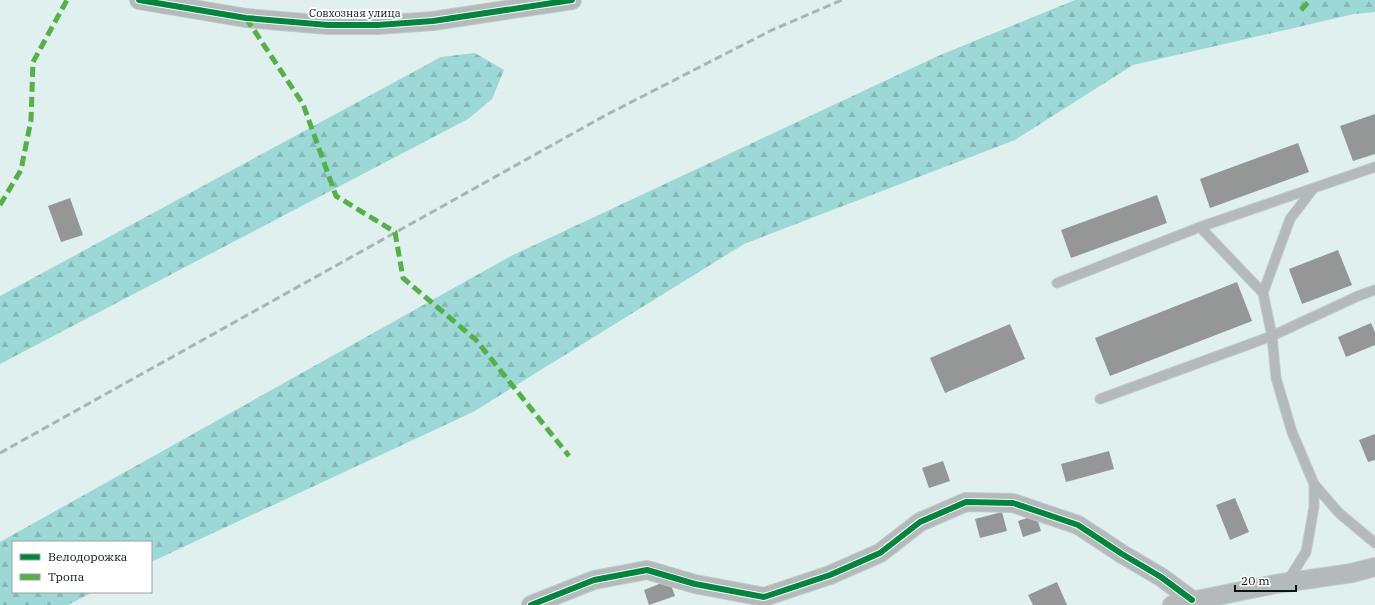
<svg xmlns="http://www.w3.org/2000/svg" width="1375" height="605" font-family="'IBM Plex Serif',serif">
<style>
.forest{fill:url(#forest-firs)}
.building{fill:#949796}
.lines{fill:none;stroke-linecap:round;stroke-linejoin:round}
.lane-casing{stroke:#becbca;stroke-width:11}
.street-casing{stroke:#becbca;stroke-width:20}
.lane{stroke:#b4bab9;stroke-width:9}
.street{stroke:#b4bab9;stroke-width:18}
.rail{stroke:#aab4b4;stroke-width:3;stroke-dasharray:8 4;stroke-linecap:butt}
.quiet{stroke:#54b144;stroke-width:5;stroke-dasharray:10 5;stroke-linecap:butt}
.cycleway-casing{stroke:#fff;stroke-width:8}
.cycleway{stroke:#00873e;stroke-width:6}
.labels{text-anchor:middle;dominant-baseline:central;stroke-width:4;stroke-linejoin:round;paint-order:stroke}
.street-label{font-size:11px;fill:#091413;stroke:#fff}
</style>
<defs>
<pattern id="forest-firs" width="22" height="20" patternUnits="userSpaceOnUse"><rect width="22" height="20" fill="#9bd8d6"/><path d="M5 1l3.5 6h-7zM16 11l3.5 6h-7z" fill="#84b8b7"/></pattern>
</defs>
<rect width="100%" height="100%" fill="#dff0ef"/>
<!-- forest -->
<path class="forest" d="M1075,0H1375V12L1354,14L1133,65L1015,140L744,244L473,412L151,562V542H13V592H93L68,605H0V542L511,256L938,56Z
M475,53L504,70L492,99L468,119L0,364V296L441,57Z"/>
<!-- building -->
<path class="building" d="M1375,114V154L1353,161L1340,126Z
M1298,143L1309,172L1210,208L1200,179Z
M1157,195L1167,223L1071,258L1061,230Z
M70,198L83,235L61,242L48,206Z
M1338,250L1352,285L1302,304L1289,269Z
M1237,282L1252,321L1110,376L1095,338Z
M1371,323L1375,332V345L1346,357L1338,337Z
M1010,324L1025,359L945,393L930,358Z
M1375,434V460L1368,462L1359,440Z
M1109,451L1114,469L1066,482L1061,464Z
M943,461L950,481L929,488L922,468Z
M1235,498L1249,532L1230,540L1216,505Z
M1002,512L1007,531L980,538L975,519Z
M1036,515L1041,531L1023,537L1018,521Z
M669,580L675,596L649,605L644,590Z
M1057,582L1067,605H1033L1028,595Z"/>
<g class="lines">
<defs>
<path id="lane" d="M1200,227L1375,167
M1057,283L1200,227L1263,293L1272,336L1100,399
M1375,290L1358,296L1272,336L1276,378L1292,432L1314,484L1339,513L1375,543
M1263,293L1290,219L1313,189
M1287,582L1306,552L1314,507V484"/>
<path id="street" d="M139,0L246,18L328,25H378L433,21L572,0
M531,605L594,580L647,570L695,584L764,597L830,575L880,553L920,522L966,502L1013,503L1078,525L1122,554L1161,577L1192,600
M1172,605L1276,584L1352,573L1375,567"/>
</defs>
<!-- lane casing -->
<use href="#lane" class="lane-casing"/>
<!-- street casing -->
<use href="#street" class="street-casing"/>
<!-- lane -->
<use href="#lane" class="lane"/>
<!-- street -->
<use href="#street" class="street"/>
<!-- rail -->
<path class="rail" d="M0,453L606,115L772,30L842,0"/>
<!-- quiet -->
<path class="quiet" d="M1301,10L1310,0
M246,18L303,104L336,196L395,232L403,278L476,340L569,456
M0,205L21,170L31,120L33,62L67,0"/>
<defs>
<path id="cycleway" d="M139,0L246,18L328,25H378L433,21L572,0
M531,605L594,580L647,570L695,584L764,597L830,575L880,553L920,522L966,502L1013,503L1078,525L1122,554L1161,577L1192,600"/>
</defs>
<!-- cycleway casing -->
<use href="#cycleway" class="cycleway-casing"/>
<!-- cycleway -->
<use href="#cycleway" class="cycleway"/>
</g>
<g class="labels">
<!-- street labels -->
<g class="street-label">
<text x="355" y="13">Совхозная улица</text>
</g>
</g>
<!-- legend -->
<rect x="12" y="541" width="140" height="52" fill="#ffffff" stroke="#9da1a1"/>
<rect x="20" y="554" width="20" height="6" fill="#00873e" stroke="#9da1a1"/>
<text x="48" y="561" font-size="12" fill="#091413">Велодорожка</text>
<rect x="20" y="574" width="20" height="6" fill="#54b144" stroke="#9da1a1"/>
<text x="48" y="581" font-size="12" fill="#091413">Тропа</text>
<!-- scale -->
<path d="M1235 585v6h61v-6" fill="none" stroke="#091413" stroke-width="2"/>
<text x="1241" y="585" font-size="12" fill="#091413" stroke="#ffffff" stroke-width="3" paint-order="stroke">20 m</text>
</svg>
